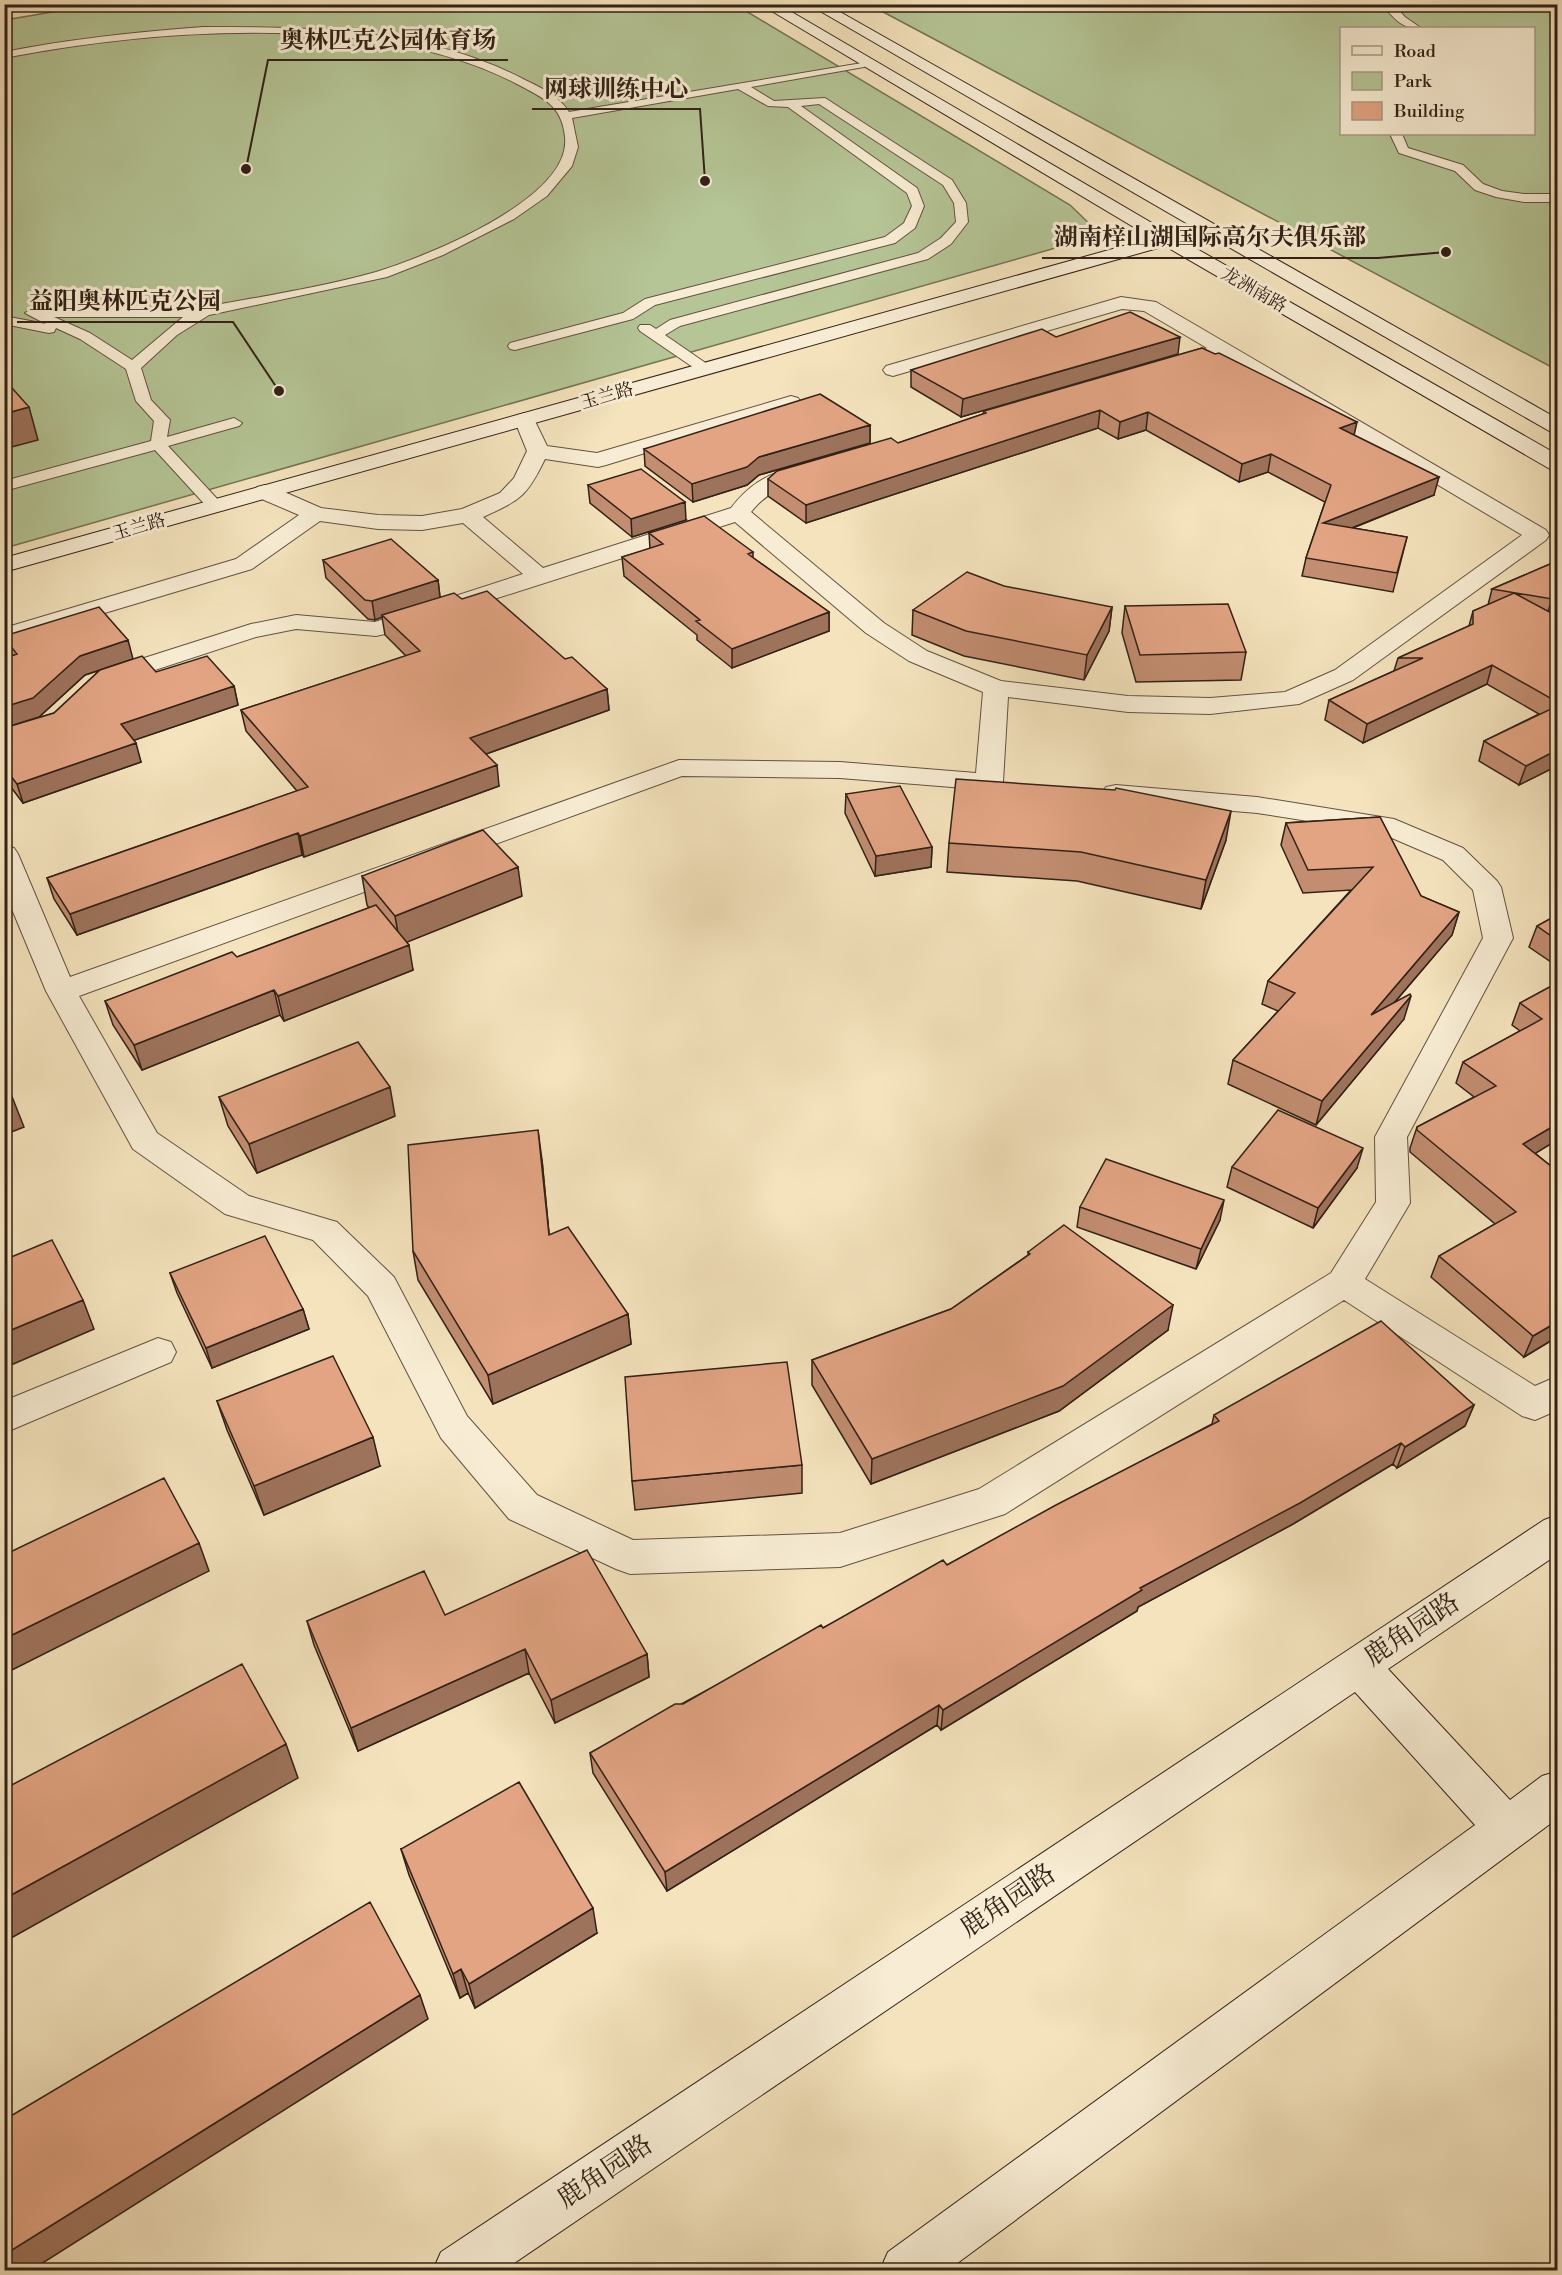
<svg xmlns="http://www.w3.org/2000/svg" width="1562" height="2275" font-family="'Libre Bodoni','Noto Serif SC',serif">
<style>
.green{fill:#b5c596;stroke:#747356;stroke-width:1.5;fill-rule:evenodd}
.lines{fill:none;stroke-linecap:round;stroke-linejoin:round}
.lane-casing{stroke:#625240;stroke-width:2}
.street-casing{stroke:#625240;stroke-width:2}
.secondary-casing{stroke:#322117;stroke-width:2}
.lane{fill:#f8edd4;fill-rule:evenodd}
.street{fill:#f8edd4;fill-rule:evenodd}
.secondary{fill:#f8edd4;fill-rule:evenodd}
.wall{fill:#c28d71;stroke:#322117;stroke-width:1.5;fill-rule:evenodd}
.shaded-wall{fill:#9e735c;stroke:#322117;stroke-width:1.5}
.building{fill:#e2a483;stroke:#322117;stroke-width:1.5}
.labels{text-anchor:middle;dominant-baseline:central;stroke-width:6;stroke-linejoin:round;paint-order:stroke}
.far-street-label{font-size:18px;fill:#322117;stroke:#f8edd4}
.near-street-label{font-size:27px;fill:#322117;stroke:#f8edd4}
.leader{fill:none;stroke:#322117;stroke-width:2}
.callout-dot{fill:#322117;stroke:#f8edd4;stroke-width:2}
.callout-label{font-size:24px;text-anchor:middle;font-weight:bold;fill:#322117;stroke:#f8edd4;stroke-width:6;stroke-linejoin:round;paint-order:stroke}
</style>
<rect width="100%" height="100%" fill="#f4e3bd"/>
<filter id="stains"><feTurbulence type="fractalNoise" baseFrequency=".00333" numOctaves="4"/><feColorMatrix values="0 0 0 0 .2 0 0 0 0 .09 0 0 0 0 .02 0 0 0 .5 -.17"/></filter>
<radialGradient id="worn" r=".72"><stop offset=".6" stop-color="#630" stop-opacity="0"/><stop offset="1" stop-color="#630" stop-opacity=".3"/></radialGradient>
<!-- green -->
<path class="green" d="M100,4L736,5L1070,205L1101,235L5,548V20Z
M870,5H1557V370ZM1342,28H1534V134H1342Z"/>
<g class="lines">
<defs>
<path id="lane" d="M1382,4H1393L1405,17L1421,28C1403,30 1393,18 1382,4Z
M203,27C311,27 427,28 525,80C542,88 559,96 569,112L868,62L869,64L864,67L751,87L774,101L825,98L952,180L966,203L968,222L951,244L928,259L680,326L665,335L710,366L712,369L710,372H700L640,331L638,328L640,325H650L656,329L670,320L918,253L941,238L956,222L954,203L943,185L819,104L801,106L917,188L924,206L915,228L895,243L655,305L633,319L515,350L510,349L508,346L510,343L623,313L645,299L885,237L904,223L912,206L907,193L788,107L768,106L738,89L572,118L578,147L572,166L547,196L514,219L443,255L387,277L209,315L177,335L141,368L151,400L170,420L167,437L234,418L242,423L239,426L168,446L221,503L223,506L221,509H209L155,450L4,491V481L151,441L154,421L136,401L126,369L80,339L56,328L54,332L49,333L4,324V316L46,324L25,313L32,309C70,309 108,309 146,309C163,309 183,312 200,308C258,297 319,288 376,272C425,257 572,199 565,137C562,105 543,98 517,84C379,11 153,29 4,58V52C70,39 135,32 203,27ZM54,317H183L132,360L90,333Z
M1390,134H1402L1408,148L1463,165L1483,184L1502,191L1524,194H1558V202H1524L1496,197L1475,190L1455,171L1399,153Z"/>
<path id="street" d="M1121,297L1156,302L1546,530L1549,535L1546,540L1353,680L1299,704L1210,714L1128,712L1008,697L1003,782L999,788L989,790L840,778L682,776L79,996L157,1133L249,1196L337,1222L394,1277L467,1416L537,1495L633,1540L840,1533L979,1489L1331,1273L1376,1202L1375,1137L1483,938L1473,890L1443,860L1378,832L1257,813L1116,801L1106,799L1102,793L1106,787L1116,785L1257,797L1394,819L1463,848L1497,881L1501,887L1513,938L1407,1137L1410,1203L1365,1279L1535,1386L1558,1376V1410L1535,1420L1522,1416L1344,1300L1005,1514L840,1567L630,1574L616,1569L509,1519L441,1438L368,1296L313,1240L225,1214L133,1149L46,991L4,890V846L14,848L18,854L70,977L679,760L840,762L976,773L983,692L909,661L866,633L735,522L385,634L376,636L296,629L256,637L106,686L97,683L93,678L97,673L251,624L296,615L375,622L523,574L463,523L422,530L378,529L320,521L252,569L4,643V628L236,559L299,515L257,497L254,492L257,487L265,485L273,487L321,508L378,515L422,516L462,509L500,493L514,478L527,451L514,419L518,415L525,413L532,415L547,446L597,453L791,396L798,398L801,402L798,406L606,465L598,467L545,459C527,496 521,500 483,517L543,568L731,508C748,486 764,476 790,468C800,465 808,462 819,464L822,469L819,474C792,482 769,489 751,512L884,623L927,651L1001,681L1128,696L1210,698L1285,692L1335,670L1522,535L1222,356L1204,361L1197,359L1194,355L1197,351L1207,348L1144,311L1122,309L893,376L886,374L883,370L886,366Z
M158,1338L171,1342L176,1352L171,1362L4,1433V1401Z"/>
<path id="secondary" d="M37,4L35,7L4,13V5Z
M760,4H778L1169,233L1193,227L808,4H826L1558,419V434L1551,432L1206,234L1183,241L1558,455V470L1550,469L1165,246L4,572V558L1152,238Z
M1558,1515V1554L1388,1669L1510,1800L1542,1776L1558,1771V1818L948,2270H880L888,2252L1475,1825L1355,1692L504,2270H433L441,2252L1544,1520Z"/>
</defs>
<!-- lane casing -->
<use href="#lane" class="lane-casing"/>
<!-- street casing -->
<use href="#street" class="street-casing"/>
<!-- secondary casing -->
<use href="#secondary" class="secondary-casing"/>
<!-- lane -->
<use href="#lane" class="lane"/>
<!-- street -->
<use href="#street" class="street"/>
<!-- secondary -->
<use href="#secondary" class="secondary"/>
</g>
<!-- wall -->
<path class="wall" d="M1056,337L1178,354L961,417L911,387V370Z
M1202,348L1354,435L1434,495L1353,528L1407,537L1393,592L1302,576L1306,558L1325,502L1268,472L1239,482L1146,430L1118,439L1098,428L806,523L768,496V479L898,443L983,414L984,411Z
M870,425V443L759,475L747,485L693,502L645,466L644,449Z
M588,485L686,520L632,537L590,503Z
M649,533L753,552V558L829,612V631L732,668L697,640V635L624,576L622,557L650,549Z
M323,560L438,580L440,597L462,599L565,659L607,689L609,710L486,754L499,786L304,857L302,855L77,935L54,899L47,878L297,791L246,731L241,710L406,656L385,635L382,617L375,620L368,619L326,578Z
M1557,561L1553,614L1557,616V766L1519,785L1479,761L1484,741L1539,714L1487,684L1363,743L1325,720L1329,700L1394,671L1398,658L1469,626L1473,611L1488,605L1492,589Z
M1125,606L1246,652L1241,680L1136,682L1122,633Z
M1112,607L1109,631L1084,680L964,656L912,635L913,610Z
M4,636L133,659L156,672L234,686L238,705L134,740L141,762L23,803L4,778V658L10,656L4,640ZM100,670L54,713L15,725L39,717L85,675Z
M846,794L932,847L931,867L875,876L845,813Z
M1380,817L1421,896L1459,912L1452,935L1395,1002L1404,1019L1316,1125L1228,1084L1233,1060L1278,1011L1262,1004L1268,981L1351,890L1303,893L1281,845L1286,823Z
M1226,840L1201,909L1077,881L947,872L949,843Z
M362,876L522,896L406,942L413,970L284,1021L280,1015L142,1070L113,1025L105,1001L237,957L369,908L367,905Z
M1557,915V966L1529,947L1537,926Z
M1557,983V1140L1535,1153L1557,1171V1337L1524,1357L1431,1277L1439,1256L1495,1224L1410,1152V1148L1417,1127L1474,1097L1456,1083L1463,1062L1520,1031L1512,1025L1520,1003Z
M219,1097L395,1116L257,1173L228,1126Z
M542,1160L549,1235L628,1314L631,1344L493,1404L418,1280L413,1251Z
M1232,1167L1357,1168L1313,1228L1227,1187Z
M1080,1207L1220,1220L1196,1269L1077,1227Z
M1028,1252L1168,1330L1059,1411L871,1484L812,1385V1360L951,1309L1028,1255Z
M170,1273L303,1309L309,1329L212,1368L177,1293Z
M217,1401L380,1466L264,1515L227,1430Z
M1474,1405L1465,1426L1397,1468L1393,1464L1293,1524L1138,1607L1137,1611L941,1730L937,1725L667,1891L593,1773L590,1753L823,1628L947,1565L1212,1424L1214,1415Z
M802,1465V1493L635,1510L632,1481Z
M445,1615L647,1654L649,1677L555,1723L529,1673L358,1751L314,1645L307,1621Z
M401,1849L597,1933L475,2008L468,1993L460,1998L409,1875Z"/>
<!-- shaded-wall -->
<path class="shaded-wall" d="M1180,337L1178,354L961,417L963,399Z
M29,407L38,440L4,449V414Z
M1100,410L1098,428L806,523V505Z
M1148,412L1146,430L1118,439L1120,422Z
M1357,422L1353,440L1340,428Z
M870,425V443L759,475L747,485L693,502L692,484L759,457Z
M1271,454L1268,472L1239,482L1242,464Z
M1439,477L1434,495L1319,541L1323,523Z
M685,502L686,520L632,537L631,519Z
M438,580L440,598L382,615V617L375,620L372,601Z
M1557,596V612L1546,618L1552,599Z
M1112,607L1109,631L1084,680L1087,655Z
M829,612V631L732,668V649Z
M128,640L133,659L85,675L39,717L4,728V707L80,656Z
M1492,665L1487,684L1363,743L1367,724Z
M234,686L238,705L126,743L121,724Z
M607,689L609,710L472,759L470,738Z
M136,743L141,762L23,803L17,784Z
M1557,750V766L1519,785L1526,766Z
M497,765L499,786L304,857L300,836Z
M1231,811L1226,840L1201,909L1206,880Z
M298,833L302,855L77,935L70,914Z
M932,847L931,867L875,876L876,856Z
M518,867L522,896L400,945L395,916Z
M1459,912L1452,935L1364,1038L1371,1015Z
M409,945L413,970L284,1021L278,996Z
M274,990L280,1015L142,1070L134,1045Z
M1411,996L1404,1019L1316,1125L1322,1101Z
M390,1087L395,1116L257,1173L249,1144Z
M9,1089L24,1127L4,1135V1091Z
M1557,1124V1140L1515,1166L1523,1144Z
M538,1130L542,1160L552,1264L549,1235Z
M1363,1148L1357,1168L1313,1228L1318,1208Z
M1224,1200L1220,1220L1196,1269L1201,1249Z
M83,1300L94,1329L4,1368V1333Z
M1173,1305L1168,1330L1059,1411L871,1484L872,1459Z
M303,1309L309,1329L212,1368L206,1348Z
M628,1314L631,1344L493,1404L488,1375Z
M1557,1322V1337L1524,1357L1533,1336Z
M1474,1405L1465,1426L1397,1468L1405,1447Z
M373,1437L380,1466L264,1515L254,1486Z
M1401,1443L1393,1464L1293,1524L1138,1607L1137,1611L941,1730L943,1710L1140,1588Z
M199,1543L209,1571L4,1674V1639Z
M525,1649L529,1673L358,1751L351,1728Z
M647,1654L649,1677L555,1723L551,1700Z
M939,1705L937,1725L667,1891L665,1872Z
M286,1744L298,1778L4,1942V1899Z
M593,1908L597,1933L475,2008L469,1984Z
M461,1969L468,1993L460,1998L453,1974Z
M420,1995L428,2019L30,2271H8L4,2267V2255Z"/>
<!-- building -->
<path class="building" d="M1130,312L1180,337L963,399L911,370L1042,329L1056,337Z
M1202,348L1215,354L1219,353L1357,422L1340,428L1439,477L1323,523L1407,537L1397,573L1306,558L1331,485L1271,454L1242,464L1148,412L1120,422L1100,410L806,505L768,479L777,471L891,438L898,443L986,413L984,411Z
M4,379L29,407L4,414Z
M820,394L870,425L759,457L747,467L692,484L644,449Z
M641,469L685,502L631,519L588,485Z
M704,516L753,552L748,554L829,612L732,649L696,621L700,620L622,557L663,544L649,533Z
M391,539L438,580L372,601L365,600L323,560Z
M1557,561V596L1552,599L1492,589Z
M967,572L1004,586L1112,607L1087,655L966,631L913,610Z
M487,591L565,659L572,657L607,689L470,738L497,765L300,836L298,833L70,914L47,878L308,787L241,710L420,651L382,615L454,593L462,599Z
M1514,593L1557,616V702L1492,665L1367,724L1329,700L1423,658H1398L1473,624V611Z
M1228,604L1246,652L1140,655L1125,606Z
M99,607L128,640L80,656L33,698L4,707V658L17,654L4,638V636Z
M142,656L156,672L207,656L234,686L121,724L136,743L17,784L4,767V728L54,713L100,670Z
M1555,707L1557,708V750L1526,766L1484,741Z
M956,779L1115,790L1116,788L1231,811L1206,880L1081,852L949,843Z
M900,786L932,847L876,856L846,794Z
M1380,817L1421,896L1459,912L1371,1015L1410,994L1411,996L1322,1101L1233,1060L1295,993L1268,981L1373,867L1308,870L1286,823Z
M483,830L518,867L395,916L362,876Z
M376,905L409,945L278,996L274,990L134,1045L105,1001L232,952L237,957Z
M1557,915V940L1537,926Z
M1557,983V1124L1523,1144L1557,1171V1322L1533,1336L1439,1256L1516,1212L1417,1130V1127L1496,1086L1463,1062L1542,1019L1520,1003Z
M358,1042L390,1087L249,1144L219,1097Z
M4,1081L9,1089L4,1091Z
M1278,1110L1363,1148L1318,1208L1232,1167Z
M538,1130L549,1235L568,1227L628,1314L488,1375L413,1251L408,1145Z
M1106,1159L1224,1200L1201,1249L1080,1207Z
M1064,1225L1173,1305L1063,1386L872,1459L812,1360L951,1309L1030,1254L1028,1252Z
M265,1236L303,1309L206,1348L170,1273Z
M52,1240L83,1300L4,1333V1260Z
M1381,1321L1474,1405L1405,1447L1401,1443L1300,1503L1140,1588L1142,1590L943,1710L939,1705L665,1872L590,1753L675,1704H683L821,1625L823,1628L943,1560L947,1565L1056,1505L1219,1421L1214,1415Z
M333,1356L373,1437L254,1486L217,1401Z
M787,1362L802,1465L632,1481L625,1377Z
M164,1478L199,1543L4,1639V1555Z
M587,1550L647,1654L551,1700L525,1649L351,1728L307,1621L424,1571L445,1615Z
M242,1664L286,1744L4,1899V1789Z
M519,1782L593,1908L469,1984L461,1969L453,1974L401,1849Z
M370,1902L420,1995L4,2255V2120Z"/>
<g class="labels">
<!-- far-street labels -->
<g class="far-street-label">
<text transform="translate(1254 290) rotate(30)">龙洲南路</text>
<text transform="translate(607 396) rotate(-16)">玉兰路</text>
<text transform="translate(139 527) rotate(-16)">玉兰路</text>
</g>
<!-- near-street labels -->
<g class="near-street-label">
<text transform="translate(1412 1630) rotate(-34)">鹿角园路</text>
<text transform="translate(1008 1901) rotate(-34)">鹿角园路</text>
<text transform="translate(605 2172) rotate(-34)">鹿角园路</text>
</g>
</g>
<!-- callouts -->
<path class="leader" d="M246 169L268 60H508M705 181L700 109H532M1446 252L1378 258H1042M279 391L233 322H17"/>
<g class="callout-dot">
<circle cx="246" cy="169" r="6"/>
<circle cx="705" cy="181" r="6"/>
<circle cx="1446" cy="252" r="6"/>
<circle cx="279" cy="391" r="6"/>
</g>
<g class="callout-label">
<text x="388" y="48">奥林匹克公园体育场</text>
<text x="616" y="97">网球训练中心</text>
<text x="1210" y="245">湖南梓山湖国际高尔夫俱乐部</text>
<text x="125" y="309">益阳奥林匹克公园</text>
</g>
<!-- margin -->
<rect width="1562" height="2275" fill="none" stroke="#f4e3bd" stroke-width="24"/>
<rect x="6" y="6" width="1550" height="2263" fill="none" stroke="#322117" stroke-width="3"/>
<rect x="12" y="12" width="1538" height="2251" fill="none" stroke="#322117" stroke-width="1.5"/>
<!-- legend -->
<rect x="1340" y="27" width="195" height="108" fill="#f8edd4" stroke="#a99b88" stroke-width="1.5"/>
<rect x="1352" y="46" width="30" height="9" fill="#f8edd4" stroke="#a99b88" stroke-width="1.5"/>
<text x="1394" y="57" font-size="18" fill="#322117">Road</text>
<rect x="1352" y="72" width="30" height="18" fill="#b5c596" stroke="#a99b88" stroke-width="1.5"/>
<text x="1394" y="87" font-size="18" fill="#322117">Park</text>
<rect x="1352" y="102" width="30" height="18" fill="#e2a483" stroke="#a99b88" stroke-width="1.5"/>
<text x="1394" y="117" font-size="18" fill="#322117">Building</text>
<rect width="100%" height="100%" filter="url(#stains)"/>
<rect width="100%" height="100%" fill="url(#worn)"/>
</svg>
